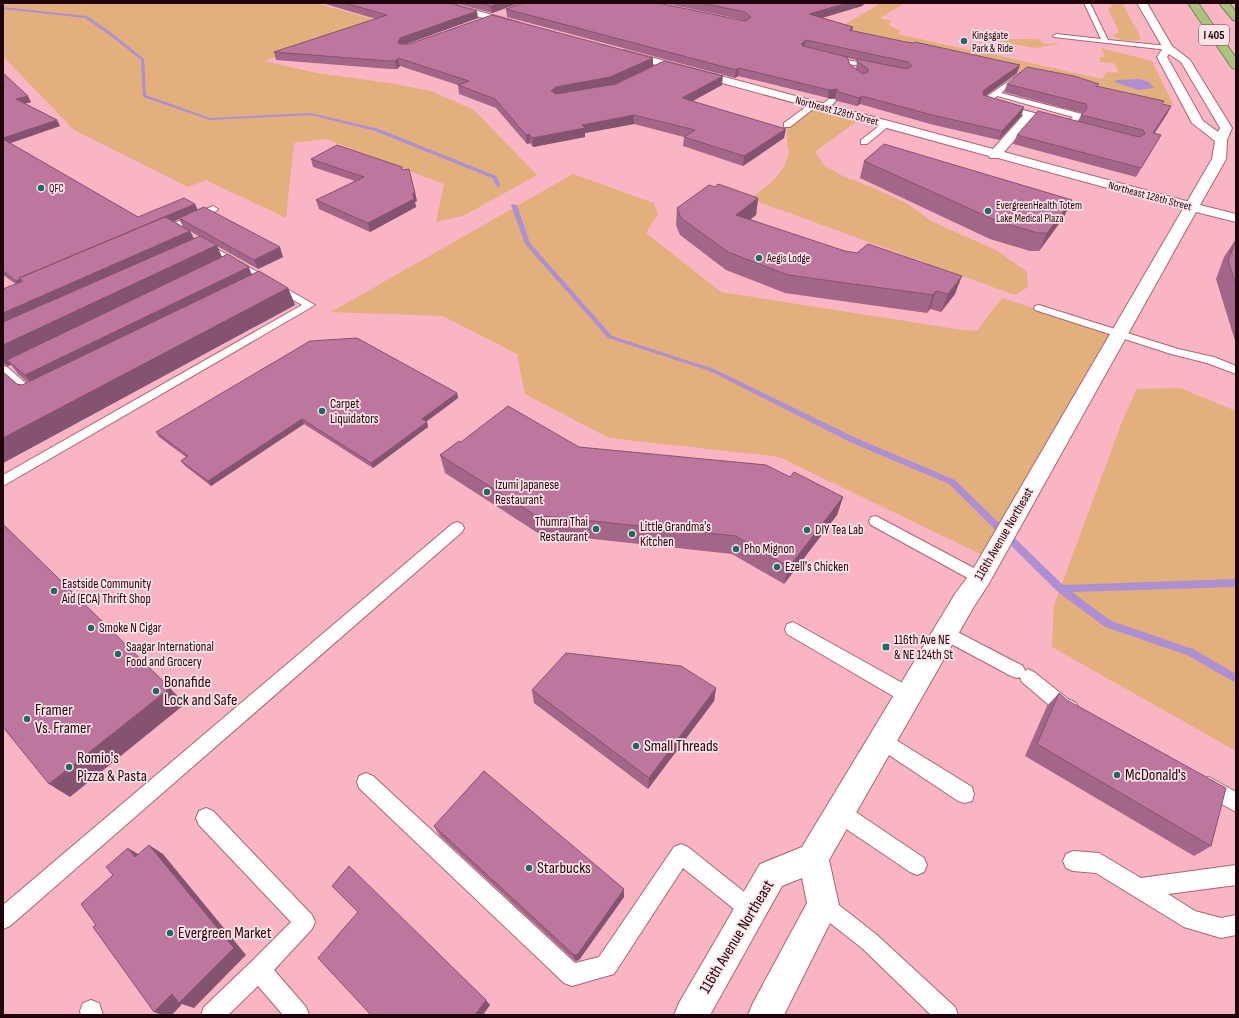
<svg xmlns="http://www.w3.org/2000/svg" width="1239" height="1018" font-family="'Sofia Sans Condensed',sans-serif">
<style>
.green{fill:#e2af7d}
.water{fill:#ae8fd1}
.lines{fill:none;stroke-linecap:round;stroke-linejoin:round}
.stream{fill:#ae8fd1;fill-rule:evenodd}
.lane-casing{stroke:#af6274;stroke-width:2}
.street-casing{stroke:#af6274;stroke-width:2}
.secondary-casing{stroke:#af6274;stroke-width:2}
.highway-casing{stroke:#798156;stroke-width:2}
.lane{fill:#fff;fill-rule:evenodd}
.street{fill:#fff;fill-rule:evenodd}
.secondary{fill:#fff;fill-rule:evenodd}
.highway{fill:#aac57f;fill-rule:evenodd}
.wall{fill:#a36588;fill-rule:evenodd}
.shaded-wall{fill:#84536f}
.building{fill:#bd769e;stroke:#84536f;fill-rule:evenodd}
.poi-dot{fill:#216a63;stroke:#fee3e8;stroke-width:1.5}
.labels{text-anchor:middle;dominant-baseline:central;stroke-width:3.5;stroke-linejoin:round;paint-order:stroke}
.far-poi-label{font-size:11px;fill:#1f040b;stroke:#fee3e8;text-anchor:start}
.far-street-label{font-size:11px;fill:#1f040b;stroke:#fee3e8}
.shield{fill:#fee3e8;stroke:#62474d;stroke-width:1}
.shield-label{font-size:12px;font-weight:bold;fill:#1f040b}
.poi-label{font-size:13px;fill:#1f040b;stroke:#fee3e8;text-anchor:start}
.street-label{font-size:13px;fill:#1f040b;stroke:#fee3e8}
.near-poi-label{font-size:16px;fill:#1f040b;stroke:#fee3e8;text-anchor:start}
.near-street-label{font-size:16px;fill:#1f040b;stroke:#fee3e8}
</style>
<rect width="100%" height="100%" fill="#f9b5c3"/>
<!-- green -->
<path class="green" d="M3,3H316L380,21L264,61L317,73L389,83L431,91L474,110L537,175L463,216L436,222L444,184L326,139L294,143L286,218L206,180L188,187L74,130L3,56Z
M881,3H905L880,18L891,21L889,23L890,26L901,31L897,34L970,50L974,47L985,49L982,52L1102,79L1107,72L1119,73L1114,63L1101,62L1099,57H1105L1101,48L1152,61L1174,106L834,31Z
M1110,3H1122L1141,38L1139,40C1130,41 1119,41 1113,35L1119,32L1108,8H1112Z
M998,39H1038L1045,44L1058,43V44L1035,48L997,41Z
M815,105L861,118L815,152L825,166L843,176L876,189L908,204L931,221L996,250L1027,272L1028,287L1015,295L751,199L775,179L784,167L789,153L787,142V125Z
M573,174L654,203L658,214L646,233L721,292L956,329L977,331L1002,298L1118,336L991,559L779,457L609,438L525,394L517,354L443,316L331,312Z
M1180,388L1236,411V751L1052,647L1054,605L1123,419L1137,389Z"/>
<!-- water -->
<path class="water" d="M1139,79L1149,82L1154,88L1138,90L1115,82L1116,80Z"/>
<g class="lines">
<!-- stream -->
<path class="stream" d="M3,7L87,16L113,34L144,59L146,95L210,118L311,113L379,129L496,176L501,186L497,187L492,178L375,131L311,115L210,120L143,97L141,60L111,36L85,18L3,9Z
M512,204L517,205L530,243L612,336L714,369L856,438L955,480L1063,585L1236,579V587L1072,592L1111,621L1193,649L1236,674V683L1187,655L1105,627L1058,592L949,484L850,442L710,371L608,338L525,244L511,205Z"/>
<defs>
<path id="lane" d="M1084,3H1090L1108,40L1168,46L1171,48L1168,50L1054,37L1053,36L1056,34L1101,39Z
M831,57L874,65L877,67L874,69L829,60V58Z
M1020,73L1023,75L1022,76L1001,93L1082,114V118L1068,127L982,104V100ZM997,96L1073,117L1067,122L991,101Z
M829,99H835L836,101L826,110H820V106Z
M811,103H814L818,105L790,127H784V123Z
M883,123H889L890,125L867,144H861V140Z
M213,206L218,209L216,211L180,227L188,233L186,235H180L168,227L170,225Z
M205,242L315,305L3,486V475L302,305L202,247L200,245Z
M1039,305L1178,349L1214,357L1236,366V374L1207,363L1171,354L1035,310L1034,308L1035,306Z
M3,366L7,367L38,394L40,397L38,400H30L3,376Z
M876,516L985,574L988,578L985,582L980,584L975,582L871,525L869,521L871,517Z
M457,522L462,524L464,528L462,532L10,926L3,929V905L452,524Z
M793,622L915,690L918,696L915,702L909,704L903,702L787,634L785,629L787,624Z
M946,626L1023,666L1025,671L1028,669L1034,672L1068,699L1076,703L1079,709L1076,715L1070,717L1056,711L1022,682L1020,677L1017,678L1011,676L940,638L938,633L940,628Z
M883,732L972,787L974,794L972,801L965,803L958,801L877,747L874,741L877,735Z
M366,773L373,776L575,963L599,957L674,847L681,844L688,847L758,903L761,910L758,917L751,920L744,917L683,868L614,974L572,986L564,983L359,788L357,782L359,776Z
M1209,777L1236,792V812L1202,793L1200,786L1202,779Z
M840,804L847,806L924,858L927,865L924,872L917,875L910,872L833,820L831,813L833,806Z
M206,808L213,811L312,915L315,922L312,929L274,970L306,1007L309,1015H283L258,986L228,1015H201L204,1007L251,962L291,922L199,825L196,818L199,811Z
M1073,851L1099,853L1141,878L1236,865V885L1168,894L1195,911L1221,918L1236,915V935L1221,938L1184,927L1096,873L1073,871L1066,868L1063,861L1066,854Z
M823,895L830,898L877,935L955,1007L958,1015H931L863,949L816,912L813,905L816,898Z
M91,1000L99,1003L103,1015H81L80,1011L83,1003Z"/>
<path id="street" d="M434,3H449L518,22L520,24L515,27L436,5Z
M624,50L993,149L1025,113H1033L1035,116L1033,119L1004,152L1197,204L1199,207L1197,210L1192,211L998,158H990L989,156L620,55L619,53Z"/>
<path id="secondary" d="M1137,3H1147L1172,46L1190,60L1232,128L1227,140L1226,159L1200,205L1236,214V222L1196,212L988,585L973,608L829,860L839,905L784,1015H748L753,1003L807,903L802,878L782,886L710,1015H674L679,1003L760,864L802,847L955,594L972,571L1212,159L1215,141L1192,123L1157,57L1163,48ZM1169,54L1181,62L1220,128L1218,132L1203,121L1167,57Z"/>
<path id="highway" d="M1188,3H1198L1236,58V69L1232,68Z
M1219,3H1229L1236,12V21L1233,20Z"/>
</defs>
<!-- lane casing -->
<use href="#lane" class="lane-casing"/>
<!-- street casing -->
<use href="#street" class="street-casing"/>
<!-- secondary casing -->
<use href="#secondary" class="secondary-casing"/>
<!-- highway casing -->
<use href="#highway" class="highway-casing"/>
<!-- lane -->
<use href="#lane" class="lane"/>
<!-- street -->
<use href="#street" class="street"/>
<!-- secondary -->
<use href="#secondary" class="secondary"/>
<!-- highway -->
<use href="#highway" class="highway"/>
</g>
<!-- wall -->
<path class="wall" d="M322,3H449L478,18L405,44L653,66L722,85L692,101L784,138L743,166L683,146L684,137L634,124L585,133V137L533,147L530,143L527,144L496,108L459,94L458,85L400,66L397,69H390L276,60L274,52L376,19ZM643,71L616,84H613Z
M455,3H520L492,13Z
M663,3H865L862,6L822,18L853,27V31L1017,73L985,96L1024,107L1021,116L999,140L930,124L860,104L857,106L837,101L835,98H828L738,76L735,78L507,17L506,9L745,20H744ZM848,58L857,60L856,69L850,65Z
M3,73L31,102L25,104L57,120L60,126L10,143L138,217L195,204L198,210L283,257L258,269L217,246L222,257L252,274L288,288L295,305L3,463V372L17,384L22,385L28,383L18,374L11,365L8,366L3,365V289L16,284L3,275ZM179,219L183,227L174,221ZM190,231L200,237L194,239Z
M1007,84L1097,87L1162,104L1171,106L1167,114L1154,133L1161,135L1136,177L1013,144L1017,135L1078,121L1081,115L1083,114L1082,113L1004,92Z
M311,159L402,170L415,193L417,201L415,202L416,207L370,232L319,209L316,200L355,181L313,167Z
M864,161L1064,217L1039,251H1030L990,239L860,178Z
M715,187L758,198L756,215L750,219L955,294L941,312L930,309L927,313L785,293L726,270L680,235L676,225L677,208Z
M1236,239V344L1216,279L1224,257Z
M457,393L458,398L427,421L428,427L373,468L304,424L211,486L184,465L181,461L186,457L159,437L156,432Z
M461,442L579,447L790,477L843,497L837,515L784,584L732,554L538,533L445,473L440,455Z
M716,688L714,701L648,789L534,703L532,690Z
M1059,693L1211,846L1194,856L1025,756L1047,706Z
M434,826L624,897L579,960L575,961L440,836Z"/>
<!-- shaded-wall -->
<path class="shaded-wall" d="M499,3H520L492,13L491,6Z
M848,3H865L862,6L808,22L809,14Z
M477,11L478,18L401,46L398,42L400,38Z
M806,40L804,49L801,44Z
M398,58L400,66L397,69L395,61Z
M653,58V66L611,86L556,96L551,91L556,87Z
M1020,65L1017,73L981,99L984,90Z
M739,68L738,76L735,78L736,70Z
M723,76L722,85L682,107V98Z
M837,89L835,98H828L829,90Z
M28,96L31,102L19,105L16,99Z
M862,96L860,104L857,106L859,98Z
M1171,106L1167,114L1149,142L1153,133Z
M1024,107L1021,116L999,140L1002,131Z
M634,115V124L585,133V137L533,147L532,138L582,125Z
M57,120L60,126L5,145L3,141V138Z
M786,129L784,138L743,166L744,156Z
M529,134L530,143L527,144L526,135Z
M413,193H415L417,201L415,202Z
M758,198L756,215L734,232L736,215Z
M414,199L416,207L370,232L368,223Z
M1072,200L1064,217L1039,251L1047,233Z
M195,204L198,211L179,218V219L26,285L23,281L20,279Z
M190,231L198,247L3,335V313Z
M217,245L224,262L7,360L11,365L8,366L3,360V345Z
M280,247L283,257L258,269L254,260Z
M249,267L254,281L36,389L25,375Z
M962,276L955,294L941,312L948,294Z
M20,279L24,286L21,288L16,281Z
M288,288L295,305L3,463V438Z
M936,291L930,309L927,313L933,295Z
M457,393L458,398L423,424L422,419Z
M302,419L304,424L211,486L208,481Z
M427,422L428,427L373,468L371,463Z
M843,497L837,515L784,584L789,567Z
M170,688L185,704L70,797L49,784Z
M716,688L714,701L648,789L649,778Z
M149,845L163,854L246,955L194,1008L182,1004L172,1015H162L154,1012Z
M128,848L143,857H135Z
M624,889V897L579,960L575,961L574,955Z
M486,1000L490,1005L483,1015H475Z"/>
<!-- building -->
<path class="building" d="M345,3H449L477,11L400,38L398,42L400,44H409L492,15L653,58L610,77L556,87L551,91L556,94L616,84L664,61L723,76L682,98L786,129L744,156L684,137L695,130L634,115L582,125L585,128L532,138L529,134L526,135L495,99L458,85L469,81L398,58L395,61H389L274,52L387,15Z
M481,3H499L491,6Z
M524,3H658L745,21L751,17L745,12L701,3H848L809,14L853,27L849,30L906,42L913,43L915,42L1020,65L984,90L983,95L1024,107L1002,131L932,115L862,96L859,98L839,92L837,89L829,90L739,68L736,70L506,9ZM806,40L908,62L912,66L907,69L857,59V61L868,69V72L863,74L850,65L847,57L803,46L801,44Z
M1027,67L1074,76L1099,84L1096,86L1164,101L1162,104L1171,106L1153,133L1161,135L1141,168L1017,135L1038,111L1139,137L1145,134L1143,130L1081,115L1087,109L1086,104L1007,84Z
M3,73L28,96L16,99L57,120L3,138Z
M3,139L138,217L184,198L195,204L19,278L20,279L16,281L3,271Z
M884,144L1072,200L1047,233H1038L997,221L864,161Z
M337,145L402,167V170L409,169L415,193H413L414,199L368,223L316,200L364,177L311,159Z
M718,184L758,198L736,215L845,251L857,253L868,244L962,276L948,294L936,291L933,295L788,275L728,252L681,218L677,208L709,185L715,187Z
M204,207L280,247L254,260L179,218Z
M165,217L190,231L3,313V289L23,281L19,278Z
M200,236L217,245L3,345V322Z
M1236,239V285L1228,261Z
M228,254L249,267L25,375L7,360Z
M259,271L288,288L3,438V372L17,384L22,385Z
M357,338L457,393L422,419L427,422L371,463L302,419L208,481L181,461L188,456L156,432L310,341Z
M508,406L579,447L766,465L790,477L794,472L843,497L789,567L736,536L535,515L440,455L459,441L461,442Z
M3,524L170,688L49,784L3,727Z
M566,653L681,666L716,688L649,778L532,690Z
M1059,693L1067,700L1226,788L1211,846L1037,744Z
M484,771L624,889L578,954L574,955L434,826Z
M149,845L234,948L179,1003L172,994L154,1012L93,927L96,925L81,904L113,875L106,867L128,848L135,857Z
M349,866L486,1000L475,1015H371L318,958L358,912L332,886Z"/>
<!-- markers -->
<g class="poi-dot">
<circle cx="964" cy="41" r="4"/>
<circle cx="41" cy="188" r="4"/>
<circle cx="988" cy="211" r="4"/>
<circle cx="759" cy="258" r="4"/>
<circle cx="322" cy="411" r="4"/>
<circle cx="487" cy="492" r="4"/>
<circle cx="596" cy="529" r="4"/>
<circle cx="807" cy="530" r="4"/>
<circle cx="632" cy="534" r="4"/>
<circle cx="736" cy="549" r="4"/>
<circle cx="777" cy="567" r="4"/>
<circle cx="54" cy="591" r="4"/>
<circle cx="91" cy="628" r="4"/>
<rect x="882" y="643" width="8" height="8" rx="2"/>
<circle cx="118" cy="654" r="4"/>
<circle cx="156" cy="691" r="4"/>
<circle cx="27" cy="719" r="4"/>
<circle cx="636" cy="746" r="4"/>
<circle cx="69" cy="767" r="4"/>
<circle cx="1117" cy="775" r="4"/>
<circle cx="529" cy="868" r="4"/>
<circle cx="170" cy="933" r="4"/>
</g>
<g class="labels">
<!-- far-poi labels -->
<g class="far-poi-label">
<text x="972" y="35">Kingsgate<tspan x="972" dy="13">Park &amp; Ride</tspan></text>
<text x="49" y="188">QFC</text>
<text x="996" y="205">EvergreenHealth Totem<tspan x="996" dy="13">Lake Medical Plaza</tspan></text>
<text x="767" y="258">Aegis Lodge</text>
</g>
<!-- far-street labels -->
<g class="far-street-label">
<text transform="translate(837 111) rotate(15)">Northeast 128th Street</text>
<text transform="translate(1150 196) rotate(15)">Northeast 128th Street</text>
</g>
<!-- shield labels -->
<rect class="shield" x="1199" y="25" width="30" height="20" rx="3"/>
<g class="shield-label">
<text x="1214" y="35">I 405</text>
</g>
<!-- poi labels -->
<g class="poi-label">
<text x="330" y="404">Carpet<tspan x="330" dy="15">Liquidators</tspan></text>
<text x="495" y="485">Izumi Japanese<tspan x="495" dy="15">Restaurant</tspan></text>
<text x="588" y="522" text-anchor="end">Thumra Thai<tspan x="588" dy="15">Restaurant</tspan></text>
<text x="640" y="527">Little Grandma's<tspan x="640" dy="15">Kitchen</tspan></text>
<text x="815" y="530">DIY Tea Lab</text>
<text x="744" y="549">Pho Mignon</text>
<text x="785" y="567">Ezell's Chicken</text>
<text x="62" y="584">Eastside Community<tspan x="62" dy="15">Aid (ECA) Thrift Shop</tspan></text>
<text x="99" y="628">Smoke N Cigar</text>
<text x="894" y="640">116th Ave NE<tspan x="894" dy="15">&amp; NE 124th St</tspan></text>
<text x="126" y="647">Saagar International<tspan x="126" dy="15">Food and Grocery</tspan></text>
</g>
<!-- street labels -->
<g class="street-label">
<text transform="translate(1004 534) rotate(-60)">116th Avenue Northeast</text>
</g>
<!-- near-poi labels -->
<g class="near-poi-label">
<text x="164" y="682">Bonafide<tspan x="164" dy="18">Lock and Safe</tspan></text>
<text x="35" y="710">Framer<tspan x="35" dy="18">Vs. Framer</tspan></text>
<text x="644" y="746">Small Threads</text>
<text x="77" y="758">Romio's<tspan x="77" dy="18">Pizza &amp; Pasta</tspan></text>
<text x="1125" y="775">McDonald's</text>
<text x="537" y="868">Starbucks</text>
<text x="178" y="933">Evergreen Market</text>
</g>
<!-- near-street labels -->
<g class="near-street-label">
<text transform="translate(737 937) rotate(-59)">116th Avenue Northeast</text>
</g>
</g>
<!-- border -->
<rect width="1239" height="1018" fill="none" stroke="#1f040b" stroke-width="8"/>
</svg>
